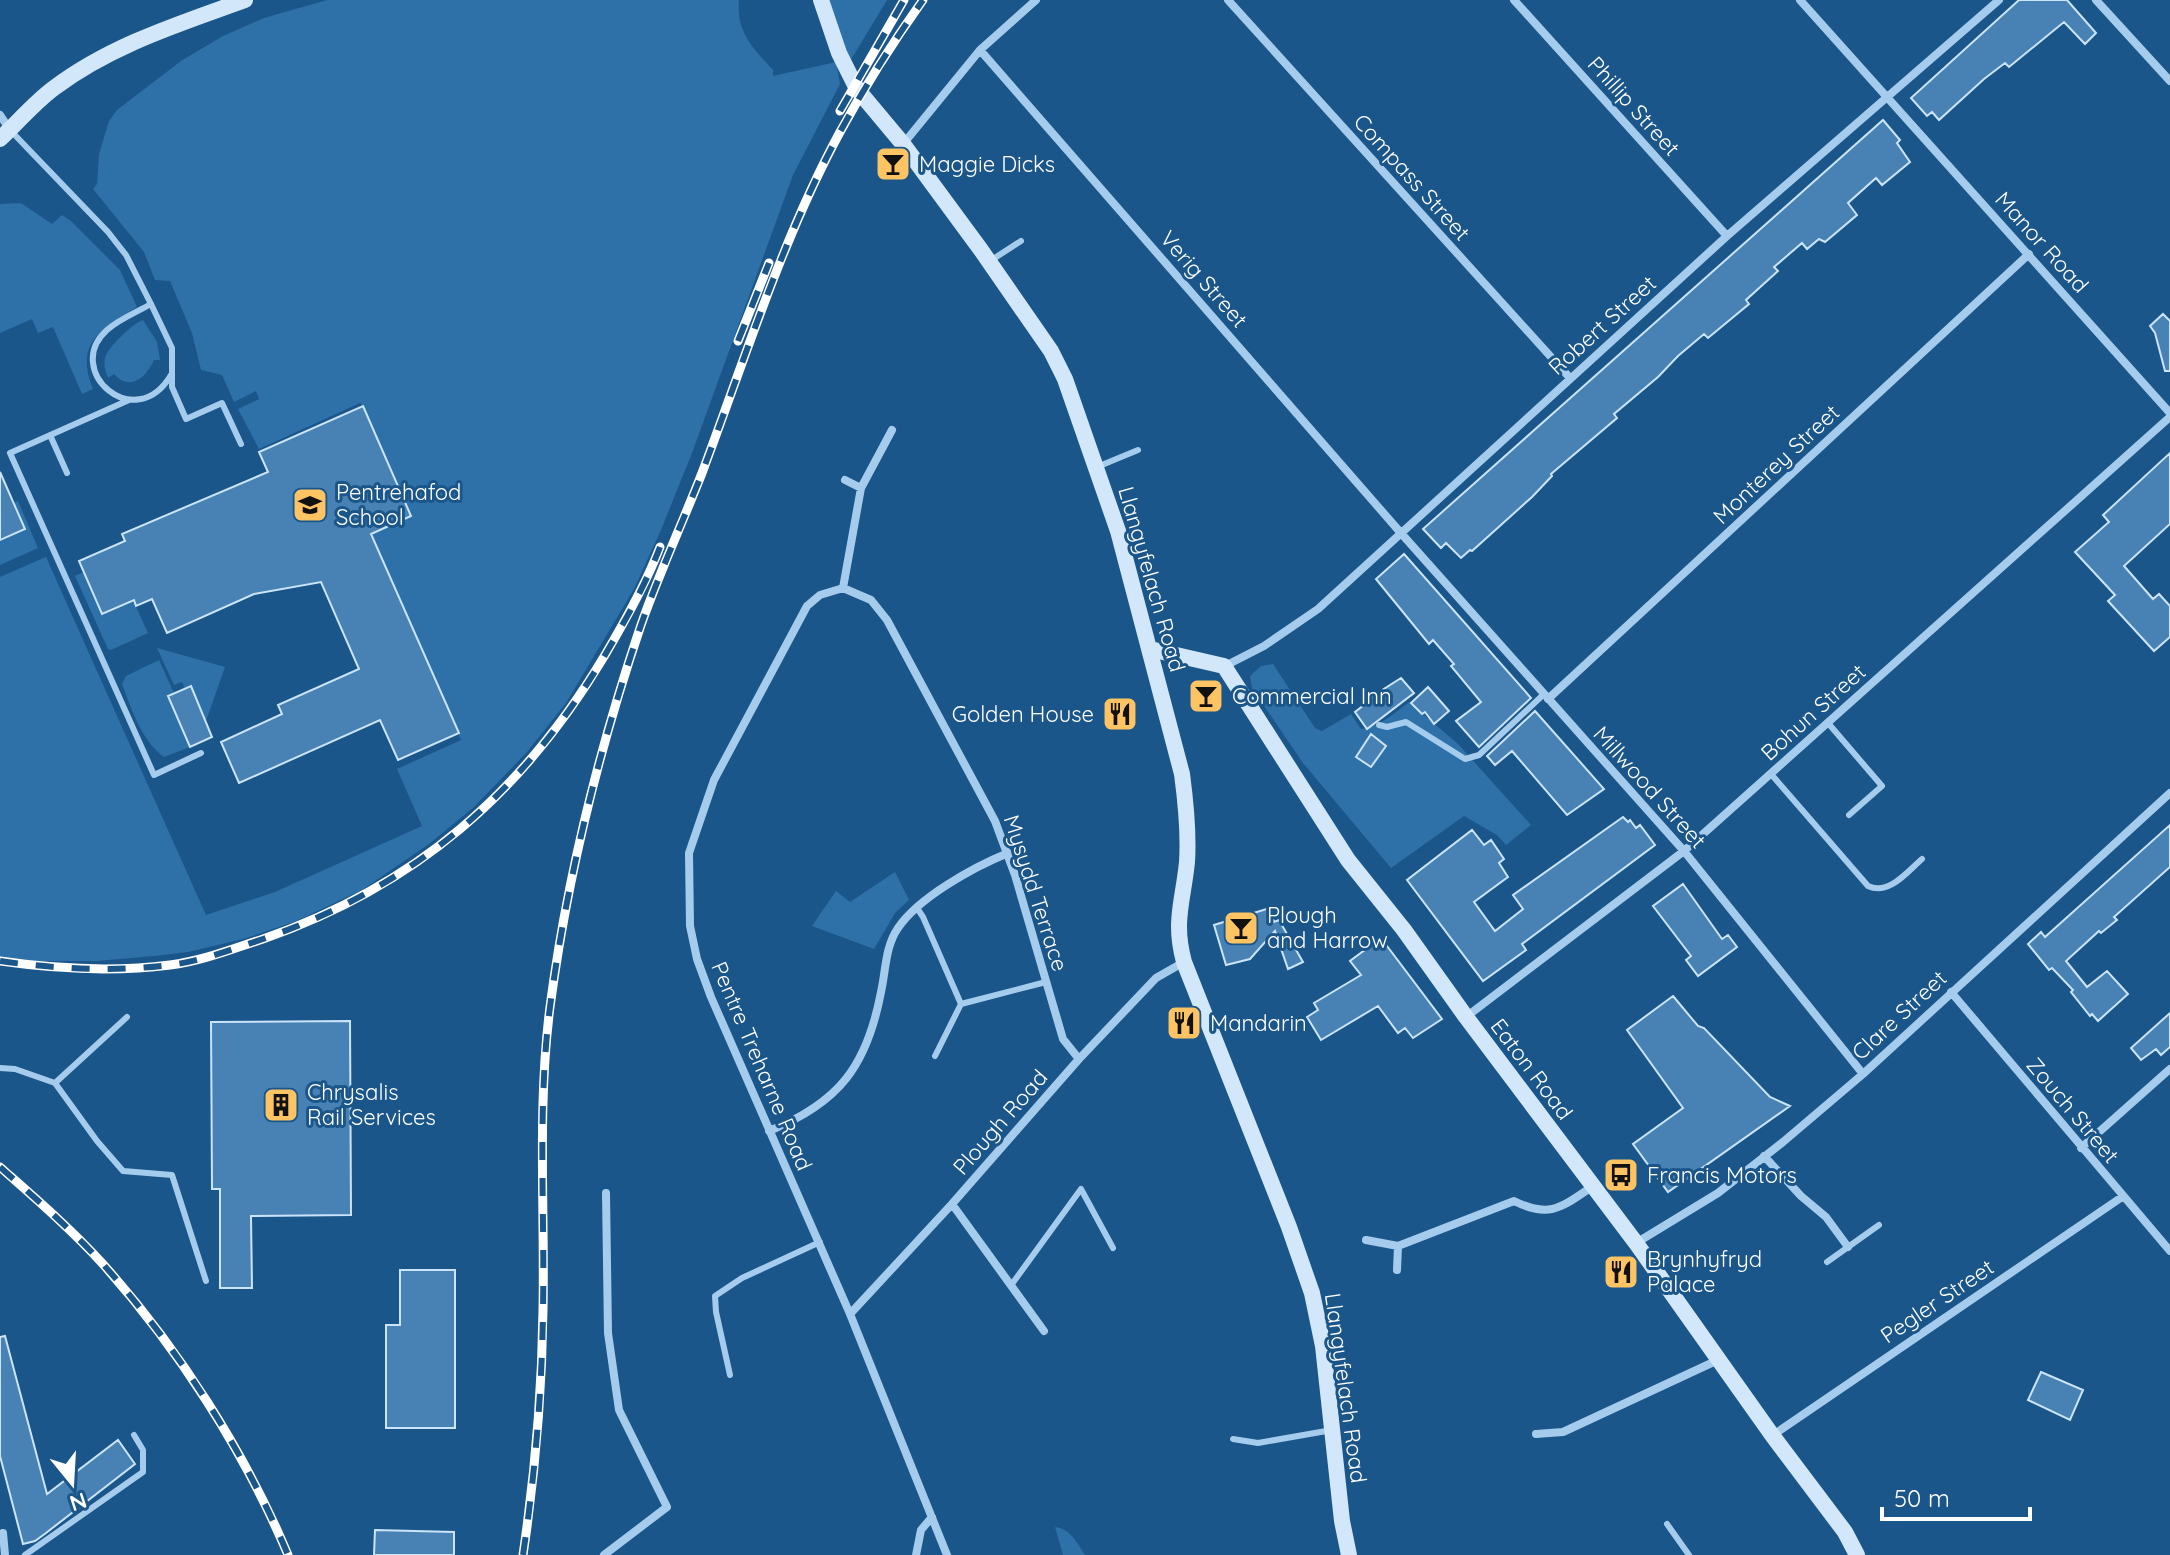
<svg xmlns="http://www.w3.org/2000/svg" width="2170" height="1555" font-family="Quicksand,sans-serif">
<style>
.green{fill:#2e70a8}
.building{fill:#4882b4;stroke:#cbe4f9;stroke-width:2}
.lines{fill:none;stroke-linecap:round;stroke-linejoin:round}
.lane{stroke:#a6cced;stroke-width:6}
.street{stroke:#a6cced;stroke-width:8}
.secondary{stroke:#d2e7f9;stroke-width:16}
.rail-casing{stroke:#fff;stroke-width:9}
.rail{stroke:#1b568a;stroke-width:6;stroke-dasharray:18;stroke-linecap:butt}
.labels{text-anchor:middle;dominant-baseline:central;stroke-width:6;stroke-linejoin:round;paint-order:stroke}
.street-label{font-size:22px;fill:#fff;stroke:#1b568a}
.poi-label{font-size:22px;fill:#fff;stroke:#1b568a;text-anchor:start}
</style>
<rect width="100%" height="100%" fill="#1b568a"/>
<!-- green -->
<path class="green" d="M327,0H739C736,32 753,48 773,70V76L836,62L840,84L793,175L692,453L661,530L634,589L566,703L527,752L474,807L429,844L362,890L294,922L243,939L188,952L154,956L97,961H38L0,957V577L46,557L206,915L275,892L422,826L397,769L461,740L375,544L346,545L411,515L363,406L360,403L259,449L238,409L259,399L256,391L234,402L222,375L201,370L192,333L170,281L155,280L144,252L93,189L97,184L99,154L109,121L117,110L181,61L223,36L264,18Z
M821,0H887L846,68Z
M21,203L52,224L62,215L71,221L120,270L137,307C101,329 74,343 93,389L82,394L53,327L38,333L32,319L0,333V204Z
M143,320L157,342L160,360H154C147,377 130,392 114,374L108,378C106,372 103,366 105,358C107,348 133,323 143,320Z
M18,501L38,548L0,565V540L25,529L14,503Z
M84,572L102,613L133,600L148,633L111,650L108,649L75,576Z
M157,648L225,667L206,721L191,687L185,689L182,682L174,685Z
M159,660L174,693L169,696L190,747L164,757C141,740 132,710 122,684L126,676Z
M1273,664L1315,728L1322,731L1351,714L1361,729C1379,727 1395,713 1409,702L1458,744L1531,825L1506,845L1497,835L1464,816L1391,868L1303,763L1252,688L1250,676L1261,666Z
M895,872L909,900L895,913L874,949L812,926L836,891L850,902Z
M1055,1527C1071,1529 1077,1543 1085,1555H1063Z"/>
<!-- building -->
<path class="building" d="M2019,0H2067L2096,33L2085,44L2064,22L2009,67L2005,63L1984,79L1939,120L1932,112L1927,116L1911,98Z
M1883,120L1900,140L1897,143L1910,162L1882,185L1876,178L1848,203L1857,215L1825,242L1819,239L1807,249L1802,243L1774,267L1778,271L1746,300L1749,304L1708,338L1704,334L1678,356L1658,377L1614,414L1617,418L1551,474L1552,476L1532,497L1472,551L1470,550L1461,558L1446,543L1441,548L1423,529Z
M2163,314L2170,321V371H2165L2155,333L2150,326Z
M363,406L411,516L371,534L459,733L398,760L380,720L239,783L221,742L282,714L278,705L359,669L321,582L254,594L167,633L152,599L136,606L134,600L102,614L79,561L125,541L122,534L268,472L259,452Z
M2170,453V524L2124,566L2153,599L2159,594L2170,606V637L2154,651L2108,601L2115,595L2075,552L2109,522L2103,515Z
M0,472L25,529L0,540Z
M1404,554L1531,698L1479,747L1456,721L1481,702L1451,666L1454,664L1433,640L1429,644L1376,579Z
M1401,678L1414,693L1367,729L1355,712L1364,705L1362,703Z
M191,686L212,737L190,747L168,696Z
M1428,687L1449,711L1434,724L1425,712L1422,714L1411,703Z
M1535,711L1604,789L1567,815L1512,751L1495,765L1487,756Z
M1371,734L1386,746L1371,767L1356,757Z
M1623,817L1628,822L1630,820L1636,828L1640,825L1655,845L1522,944L1526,950L1483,981L1407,880L1472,830L1484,845L1491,840L1504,859L1499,863L1508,877L1474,902L1495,931L1523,909L1513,895Z
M2170,825V867L2114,917L2117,920L2101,933L2099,931L2066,961L2087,987L2107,971L2128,994L2098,1021L2092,1014L2090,1016L2071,992L2073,990L2052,968L2049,970L2028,944L2041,932L2045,937Z
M1683,884L1722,939L1728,935L1737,947L1698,976L1686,960L1691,956L1653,906Z
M1270,908L1274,922L1279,920L1303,962L1288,969L1275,931L1250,959L1226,965L1214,925Z
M1381,938L1442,1019L1413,1038L1405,1028L1398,1033L1378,1006L1321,1040L1307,1017L1318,1010L1314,1003L1361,975L1350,961Z
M1673,996L1698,1026L1704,1028L1770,1097L1790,1106L1668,1192L1633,1144L1683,1108L1627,1030Z
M2170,1013V1047L2161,1055L2156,1049L2141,1060L2131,1048Z
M350,1021L351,1215L251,1216L252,1288H220V1189H212L211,1022Z
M400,1270H455V1428H386V1325H400Z
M5,1336L47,1494L118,1440L135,1464L46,1533L35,1541L23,1544L0,1456V1337Z
M2041,1372L2083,1390L2070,1420L2028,1400Z
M375,1530L454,1532V1555H374Z"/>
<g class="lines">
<!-- lane -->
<path class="lane" d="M10,130L108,232L126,255L151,304
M990,261L1021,241
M171,375C135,436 62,370 107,330C119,319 137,312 151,304L172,348V387L186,419L222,403L241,444
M129,400L10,453L154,775L201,753
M50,435L67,473
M1097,467L1138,450
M1828,723L1882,786L1849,815
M1379,725L1387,727L1406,722L1465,759L1479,755L1544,694
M1771,774L1868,886C1889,896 1908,871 1922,859
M917,908L923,917L961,1004L1046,982
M935,1056L961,1004
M0,1068L15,1069L55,1083L97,1141L123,1171L172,1175L206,1281
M55,1083L127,1017
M1827,1262L1879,1225
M1012,1284L1081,1189L1113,1248
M730,1375L716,1312L715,1296L742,1278L820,1242
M1233,1439L1258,1443L1332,1430
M1667,1524L1689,1555
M25,1555L143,1472V1450L134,1435"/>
<!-- street -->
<path class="street" d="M1228,0L1570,378
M1514,0L1727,236
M1800,0L2170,413
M2096,0L2170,81
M980,50L1400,532L1684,851L1863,1074
M0,115L10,130
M904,143L980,50L1036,0
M892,430L861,488L843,588L820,595L807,606L714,780L689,853L690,926L697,959L711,997L850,1314L947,1555
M845,480L861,488
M843,588L871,600L887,620L995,821L1015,875L1063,1039L1079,1059
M1225,666L1264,646L1318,609L1727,236L1999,0
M1548,699L2029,254
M1951,992L2170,1251
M1466,1017L1684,851L2170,417
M769,1131C839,1103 867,1066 881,992C886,970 885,947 898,928C919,897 974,867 1008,853
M2081,1148L2170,1069
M1764,1156L1801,1196L1826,1217L1848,1247
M952,1204L1044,1331
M1366,1240L1398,1246L1514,1201C1550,1219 1562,1207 1593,1186
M1636,1243L1718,1193L1783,1142L1863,1074L2170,793
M1397,1270L1398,1246
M850,1314L952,1204L1079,1059L1156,978L1184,962
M1536,1434L1563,1432L1718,1360
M1773,1435L2122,1197
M3,1533L5,1555
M604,1555L667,1507L619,1410L608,1333L606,1193
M916,1555L921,1530L932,1517"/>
<!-- secondary -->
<path class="secondary" d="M821,0L839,53L857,89L903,144L981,250L1051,351L1065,379L1118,531L1182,774C1186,804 1189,832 1187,862C1183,902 1173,921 1184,962L1289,1227L1312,1293L1323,1346L1342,1521L1349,1555
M0,139C18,122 35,102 54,88C111,45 179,24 245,0
M1150,649L1224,666L1348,860L1404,930L1466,1017L1636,1243L1772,1435L1845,1532L1857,1555"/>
<defs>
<path id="rail" d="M840,111L904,0
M738,341L769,263
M0,961C56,969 114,972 170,965C202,961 232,949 263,939C415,886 523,793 605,655C625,621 646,584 660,547
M0,1167C35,1198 71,1229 102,1263C178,1348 244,1450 288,1555
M523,1555C535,1474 542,1392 543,1310C545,1209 537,1108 550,1007C567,878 599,749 641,625C659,574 682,524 702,473C745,359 782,239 840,132C865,86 893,42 923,0"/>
</defs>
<!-- rail casing -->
<use href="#rail" class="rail-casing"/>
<!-- rail -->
<use href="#rail" class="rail"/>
</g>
<!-- icons -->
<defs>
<symbol id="bar-square" viewBox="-11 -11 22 22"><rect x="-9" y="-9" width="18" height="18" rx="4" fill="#fec363" stroke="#1b568a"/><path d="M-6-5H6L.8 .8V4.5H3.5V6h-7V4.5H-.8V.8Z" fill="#111"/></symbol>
<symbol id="school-square" viewBox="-11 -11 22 22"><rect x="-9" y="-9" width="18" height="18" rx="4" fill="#fec363" stroke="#1b568a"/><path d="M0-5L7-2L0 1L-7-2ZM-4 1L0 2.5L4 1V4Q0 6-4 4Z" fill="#111"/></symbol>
<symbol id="restaurant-square" viewBox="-11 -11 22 22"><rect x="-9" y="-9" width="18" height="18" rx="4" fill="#fec363" stroke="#1b568a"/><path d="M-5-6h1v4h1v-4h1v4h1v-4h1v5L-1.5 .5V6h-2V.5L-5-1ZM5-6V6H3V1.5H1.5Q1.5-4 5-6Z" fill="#111"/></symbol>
<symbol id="building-square" viewBox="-11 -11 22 22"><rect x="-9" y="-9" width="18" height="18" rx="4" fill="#fec363" stroke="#1b568a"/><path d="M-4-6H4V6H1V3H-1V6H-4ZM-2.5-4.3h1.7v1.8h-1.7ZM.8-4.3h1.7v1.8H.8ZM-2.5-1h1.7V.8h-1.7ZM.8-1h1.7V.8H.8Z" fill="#111"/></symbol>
<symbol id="bus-square" viewBox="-11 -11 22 22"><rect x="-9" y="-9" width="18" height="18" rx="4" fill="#fec363" stroke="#1b568a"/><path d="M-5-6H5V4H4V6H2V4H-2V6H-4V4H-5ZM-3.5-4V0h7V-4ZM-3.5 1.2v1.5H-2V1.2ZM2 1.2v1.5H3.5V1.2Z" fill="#111"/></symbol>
</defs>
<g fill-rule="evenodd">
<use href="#bar-square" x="873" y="144" width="40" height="40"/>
<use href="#school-square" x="290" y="485" width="40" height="40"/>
<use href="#bar-square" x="1186" y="676" width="40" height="40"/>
<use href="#restaurant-square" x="1100" y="694" width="40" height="40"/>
<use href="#bar-square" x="1221" y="908" width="40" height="40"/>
<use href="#restaurant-square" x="1164" y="1003" width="40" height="40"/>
<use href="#building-square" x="261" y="1085" width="40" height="40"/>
<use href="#bus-square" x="1601" y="1155" width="40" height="40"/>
<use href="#restaurant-square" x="1601" y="1252" width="40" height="40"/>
</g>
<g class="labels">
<!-- street labels -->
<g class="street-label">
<text transform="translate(1634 106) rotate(48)">Phillip Street</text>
<text transform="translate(1412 177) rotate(48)">Compass Street</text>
<text transform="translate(2042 242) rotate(48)">Manor Road</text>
<text transform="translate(1204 279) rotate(49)">Verig Street</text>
<text transform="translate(1602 325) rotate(-42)">Robert Street</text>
<text transform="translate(1776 464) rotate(-43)">Monterey Street</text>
<text transform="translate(1152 579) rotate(74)">Llangyfelach Road</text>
<text transform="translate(1813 712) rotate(-42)">Bohun Street</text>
<text transform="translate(1650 787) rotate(48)">Millwood Street</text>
<text transform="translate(1036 893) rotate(72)">Mysydd Terrace</text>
<text transform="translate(1899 1015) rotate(-43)">Clare Street</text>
<text transform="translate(762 1066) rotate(67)">Pentre Treharne Road</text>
<text transform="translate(1532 1069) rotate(53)">Eaton Road</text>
<text transform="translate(2073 1110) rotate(50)">Zouch Street</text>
<text transform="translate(1000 1122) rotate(-49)">Plough Road</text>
<text transform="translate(1937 1301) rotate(-34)">Pegler Street</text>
<text transform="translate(1346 1388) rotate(82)">Llangyfelach Road</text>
</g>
<!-- poi labels -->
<g class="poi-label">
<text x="919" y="164">Maggie Dicks</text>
<text x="336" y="492">Pentrehafod<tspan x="336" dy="25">School</tspan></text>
<text x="1232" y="696">Commercial Inn</text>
<text x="1094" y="714" text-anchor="end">Golden House</text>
<text x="1267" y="915">Plough<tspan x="1267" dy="25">and Harrow</tspan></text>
<text x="1210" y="1023">Mandarin</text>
<text x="307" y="1092">Chrysalis<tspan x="307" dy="25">Rail Services</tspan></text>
<text x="1647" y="1175">Francis Motors</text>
<text x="1647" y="1259">Brynhyfryd<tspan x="1647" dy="25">Palace</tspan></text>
</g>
</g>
<!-- north arrow -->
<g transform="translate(72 1483) rotate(162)" stroke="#1b568a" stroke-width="6" paint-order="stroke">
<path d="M0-6L14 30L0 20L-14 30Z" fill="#ffffff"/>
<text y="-12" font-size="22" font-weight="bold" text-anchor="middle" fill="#ffffff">N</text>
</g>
<!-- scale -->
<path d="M1882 1507v12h148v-12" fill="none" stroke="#ffffff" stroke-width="4"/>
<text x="1894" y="1507" font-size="24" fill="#ffffff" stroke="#1b568a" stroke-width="6" paint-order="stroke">50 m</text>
</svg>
